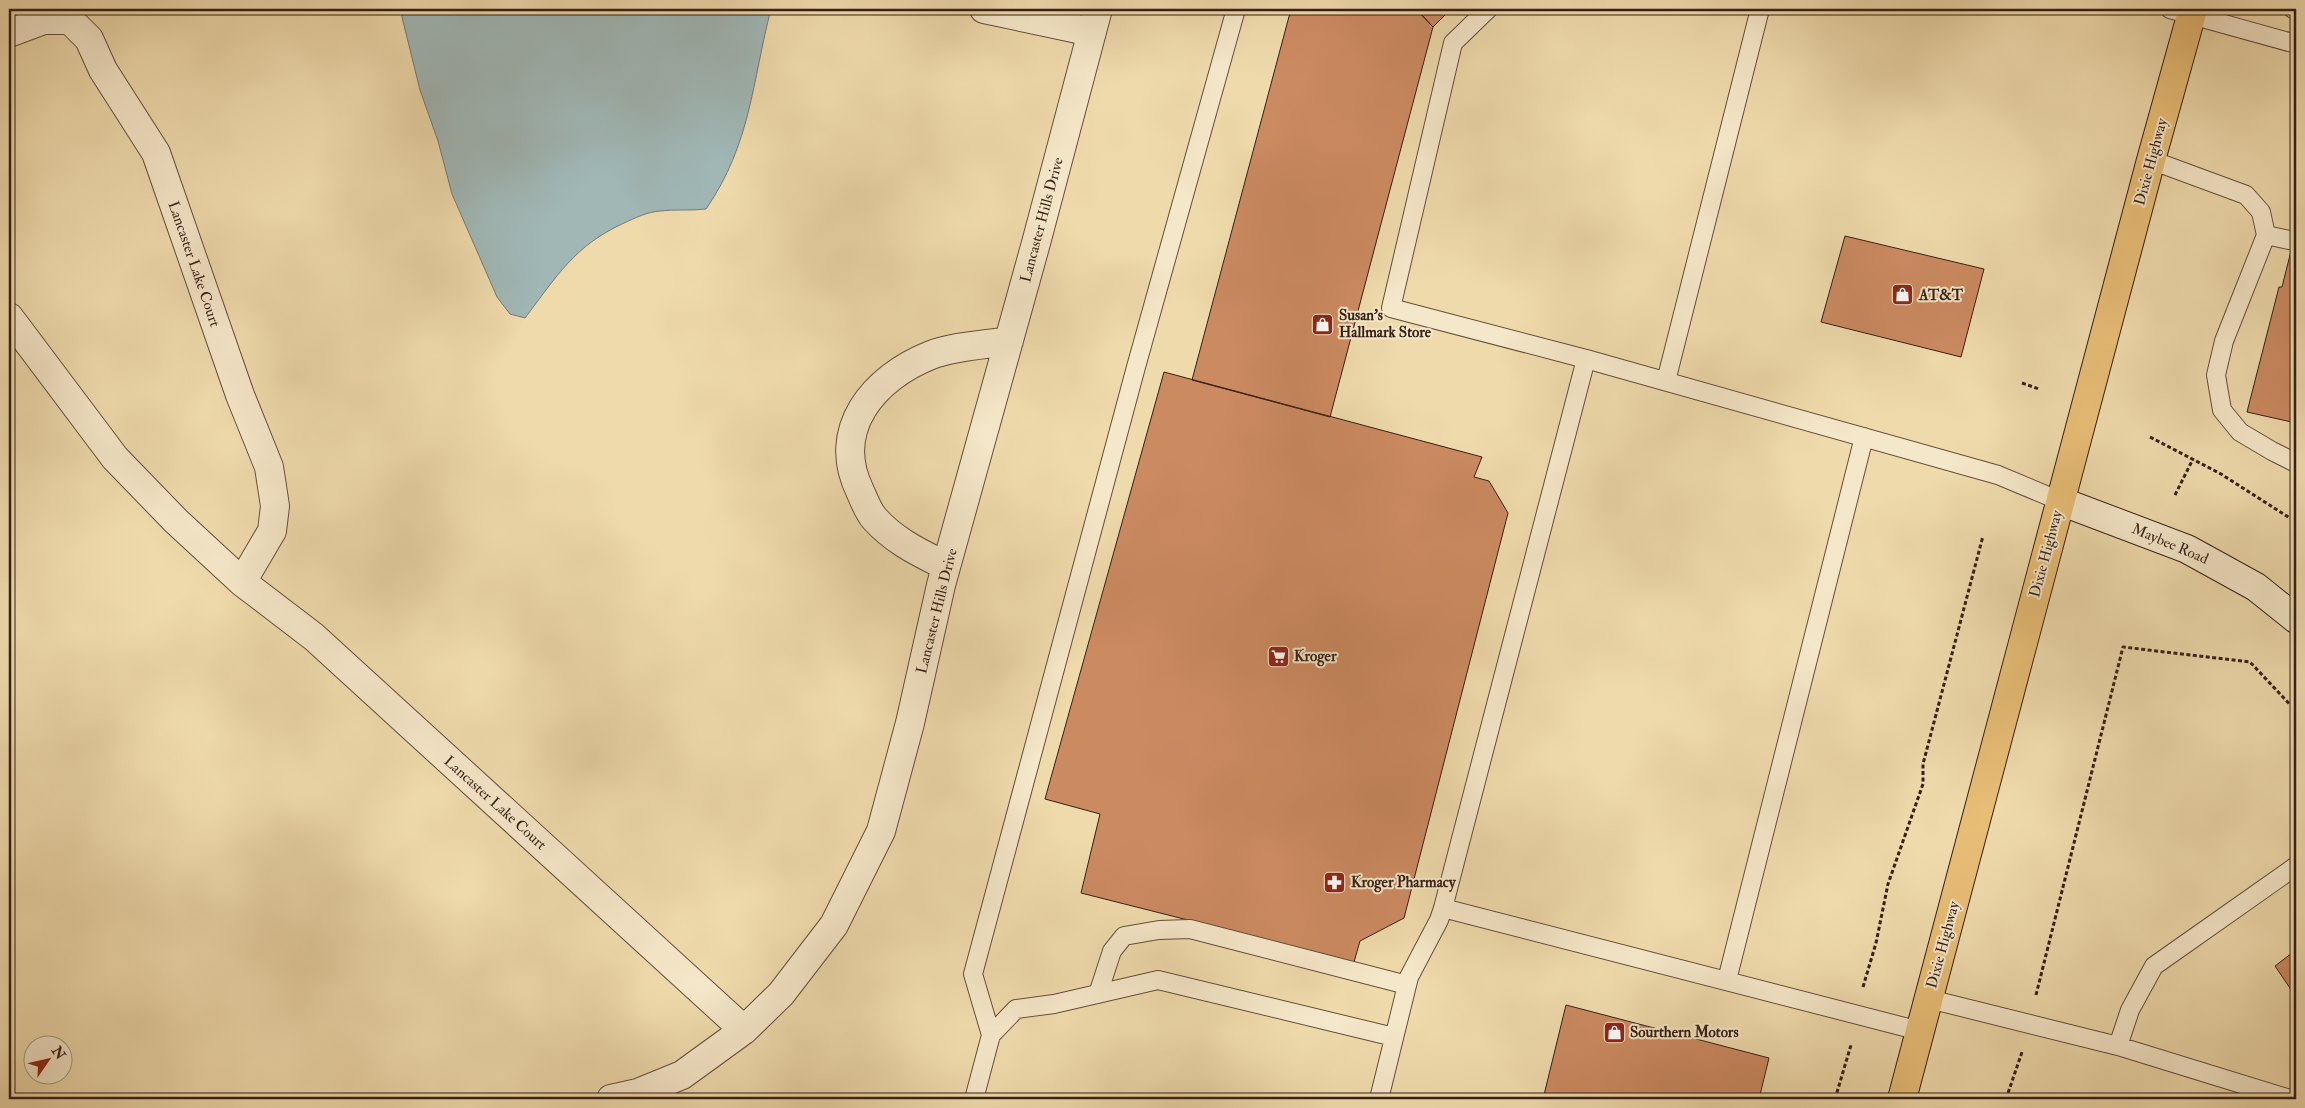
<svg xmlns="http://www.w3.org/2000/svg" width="2305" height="1108" font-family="'IM FELL Double Pica',serif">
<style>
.water{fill:#a0b7b6;stroke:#757a76}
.building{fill:#cc8a61;stroke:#351f15}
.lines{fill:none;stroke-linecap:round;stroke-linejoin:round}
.service-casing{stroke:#644e3b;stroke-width:20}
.minor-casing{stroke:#644e3b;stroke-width:30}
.secondary-casing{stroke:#351f15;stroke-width:30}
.primary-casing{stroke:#351f15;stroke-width:30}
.path{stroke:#351f15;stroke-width:3;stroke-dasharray:4 2.5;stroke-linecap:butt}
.service{stroke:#f5e7c9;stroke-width:18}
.minor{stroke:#f5e7c9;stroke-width:28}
.secondary{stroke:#f5e7c9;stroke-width:28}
.primary{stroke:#e8bd76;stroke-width:28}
.labels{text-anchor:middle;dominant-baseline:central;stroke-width:4;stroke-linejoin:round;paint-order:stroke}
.street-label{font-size:15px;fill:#351f15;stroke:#f5e7c9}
.poi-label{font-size:15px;font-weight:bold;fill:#351f15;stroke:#f5e7c9;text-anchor:start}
</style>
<rect width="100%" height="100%" fill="#efdaac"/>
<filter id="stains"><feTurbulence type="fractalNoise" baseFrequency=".004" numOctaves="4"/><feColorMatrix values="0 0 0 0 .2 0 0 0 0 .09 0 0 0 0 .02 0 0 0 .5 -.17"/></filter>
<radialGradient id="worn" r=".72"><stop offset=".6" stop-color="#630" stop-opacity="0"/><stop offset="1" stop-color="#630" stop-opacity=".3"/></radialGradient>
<!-- water -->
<path class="water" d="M400,9H771C752,82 751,144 706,209C690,211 675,209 660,211C647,212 635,218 624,223C574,246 557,276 525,318L510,314L497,297L452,194L438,141L420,90Z"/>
<!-- building -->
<path class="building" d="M1291,9H1416L1433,27L1330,417L1192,380Z
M1416,9H1451L1433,27Z
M2296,231V423L2247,412L2279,287H2282Z
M1845,236L1984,269L1961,357L1821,322Z
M1164,372L1482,457L1474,477L1489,481L1508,513L1404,918L1360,941L1354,962L1081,893L1100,814L1045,799Z
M2296,950V997L2275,966Z
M1566,1005L1769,1058L1759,1099H1543Z"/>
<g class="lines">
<defs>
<path id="service" d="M1488,9L1453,43L1391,308L1586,359
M2170,9L2296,44
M2293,9H2296
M2151,160L2246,195L2261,212L2266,235L2224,341L2216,375L2222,410L2240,432L2272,451L2296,463
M2266,235L2294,241
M1666,381L1760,9
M1443,908L1920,1031
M1727,980L1864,437
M1098,994L1112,951L1124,936L1159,930L1190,929L1407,985
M1929,999L2118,1046L2130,1010L2154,966L2296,866
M991,1035L973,974L1136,367L1236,9
M2118,1046L2290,1099
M974,1099L991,1035L1016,1009L1054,1004L1158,980L1394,1037
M1379,1099L1409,977L1439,920L1443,908L1586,359L1998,475L2060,501"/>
<path id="minor" d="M984,9L1092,32
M9,33L44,20H70L89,39L103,70L156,153L240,395L269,467L275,506L272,531L242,582
M9,317L115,458L176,521L242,582L314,637L744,1030
M946,566C920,553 894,541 874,518C868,511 864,500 860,491C830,430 873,378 931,355C955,346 983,345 1009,341
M611,1099L638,1093L682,1075L744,1030L781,994L834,925L881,831L910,723L941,585L1036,243L1098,9"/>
<path id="secondary" d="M2060,501L2187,549L2256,587L2296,619"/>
<path id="primary" d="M1902,1099L2151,160L2193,9"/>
</defs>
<!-- service casing -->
<use href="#service" class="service-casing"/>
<!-- minor casing -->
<use href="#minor" class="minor-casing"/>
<!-- secondary casing -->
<use href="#secondary" class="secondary-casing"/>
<!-- primary casing -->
<use href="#primary" class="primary-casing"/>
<!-- path -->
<path class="path" d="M2022,383L2039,389
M2150,437L2221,474L2296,522
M2175,495L2193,459
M1863,987L1876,943L1888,884L1923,784V764L1983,536
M2036,995L2123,647L2250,662L2296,711
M1835,1099L1851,1045
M2006,1099L2022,1052"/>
<!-- service -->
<use href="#service" class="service"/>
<!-- minor -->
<use href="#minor" class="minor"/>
<!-- secondary -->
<use href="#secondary" class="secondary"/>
<!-- primary -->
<use href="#primary" class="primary"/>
</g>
<!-- icons -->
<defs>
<symbol id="shop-square" viewBox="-11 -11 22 22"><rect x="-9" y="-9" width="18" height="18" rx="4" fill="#8f2418" stroke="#f5e7c9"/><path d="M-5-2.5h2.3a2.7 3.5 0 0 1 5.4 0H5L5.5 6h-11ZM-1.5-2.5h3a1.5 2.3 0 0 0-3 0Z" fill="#fff"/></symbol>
<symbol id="supermarket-square" viewBox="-11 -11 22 22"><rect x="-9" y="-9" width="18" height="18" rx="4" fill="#8f2418" stroke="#f5e7c9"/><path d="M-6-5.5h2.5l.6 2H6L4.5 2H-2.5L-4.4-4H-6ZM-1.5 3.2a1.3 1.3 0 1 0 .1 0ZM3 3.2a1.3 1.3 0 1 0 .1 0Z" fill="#fff"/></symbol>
<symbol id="pharmacy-square" viewBox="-11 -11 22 22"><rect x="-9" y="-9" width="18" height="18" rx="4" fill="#8f2418" stroke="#f5e7c9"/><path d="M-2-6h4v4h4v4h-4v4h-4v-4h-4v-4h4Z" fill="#fff"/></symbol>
</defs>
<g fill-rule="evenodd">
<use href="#shop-square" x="1890" y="282" width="25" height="25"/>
<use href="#shop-square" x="1310" y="312" width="25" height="25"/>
<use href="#supermarket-square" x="1266" y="644" width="25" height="25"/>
<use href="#pharmacy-square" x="1322" y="870" width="25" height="25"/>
<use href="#shop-square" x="1602" y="1020" width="25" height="25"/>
</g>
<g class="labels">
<!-- street labels -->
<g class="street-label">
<text transform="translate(2151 162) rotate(-75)">Dixie Highway</text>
<text transform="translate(1042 220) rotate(-75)">Lancaster Hills Drive</text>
<text transform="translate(194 264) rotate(71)">Lancaster Lake Court</text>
<text transform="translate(2170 544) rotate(23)">Maybee Road</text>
<text transform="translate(2046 554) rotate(-75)">Dixie Highway</text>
<text transform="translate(937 611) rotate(-76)">Lancaster Hills Drive</text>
<text transform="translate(495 803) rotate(42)">Lancaster Lake Court</text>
<text transform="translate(1943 945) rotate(-75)">Dixie Highway</text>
</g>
<!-- poi labels -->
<g class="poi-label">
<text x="1919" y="295">AT&amp;T</text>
<text x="1339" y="315">Susan's<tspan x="1339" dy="17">Hallmark Store</tspan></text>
<text x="1294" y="656">Kroger</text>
<text x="1351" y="882">Kroger Pharmacy</text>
<text x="1630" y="1032">Sourthern Motors</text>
</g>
</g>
<!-- margin -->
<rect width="2305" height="1108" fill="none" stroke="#efdaac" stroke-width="30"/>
<rect x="10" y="10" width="2285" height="1088" fill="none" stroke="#351f15" stroke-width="2.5"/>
<rect x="15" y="15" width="2275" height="1078" fill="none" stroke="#351f15"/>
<!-- north arrow -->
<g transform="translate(48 1060) rotate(56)"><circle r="24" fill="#f5e7c9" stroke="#a89781"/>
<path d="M0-4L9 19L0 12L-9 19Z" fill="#8f2418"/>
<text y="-8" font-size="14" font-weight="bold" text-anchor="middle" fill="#351f15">N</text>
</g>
<rect width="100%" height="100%" filter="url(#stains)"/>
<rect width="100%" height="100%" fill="url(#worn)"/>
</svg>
